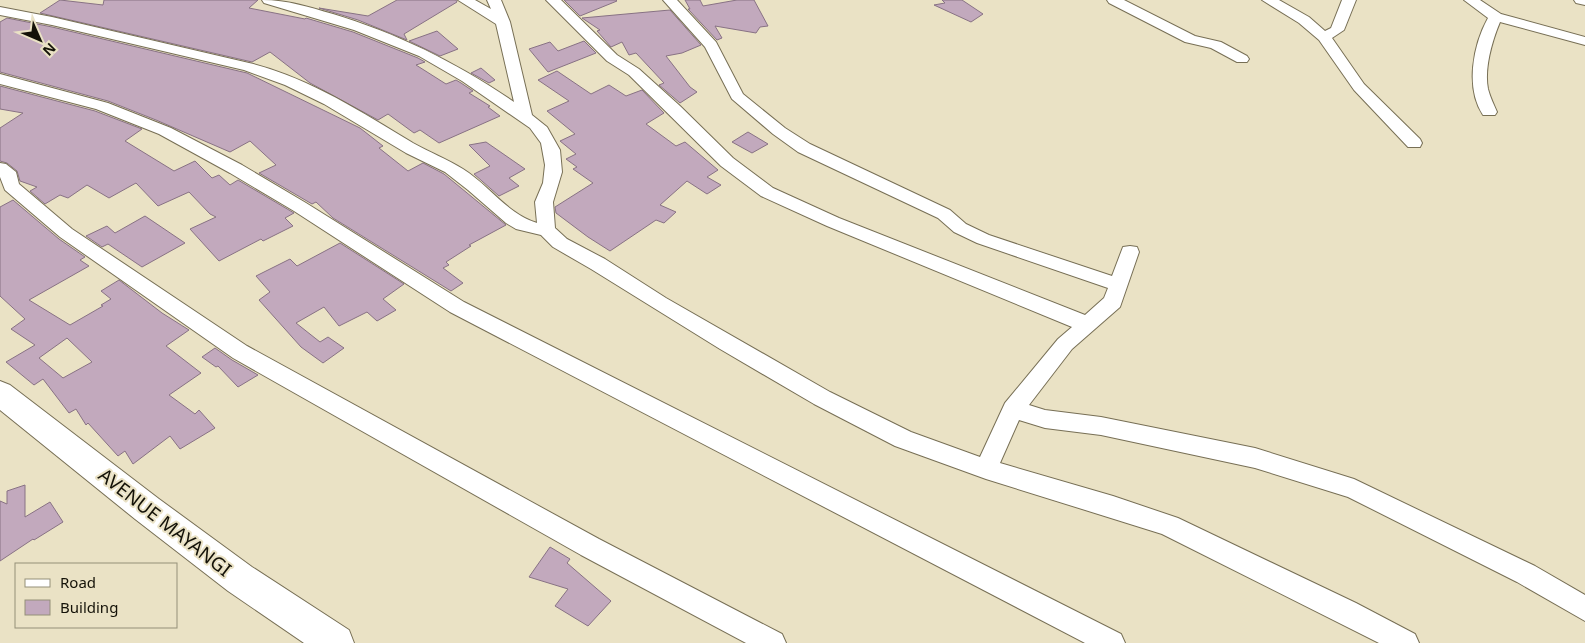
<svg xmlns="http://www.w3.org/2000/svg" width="1585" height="643" font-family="'Noto Sans',sans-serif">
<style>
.building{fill:#c2a9bd;stroke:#887284;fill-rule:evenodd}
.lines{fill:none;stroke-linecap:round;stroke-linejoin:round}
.street-casing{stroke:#776f55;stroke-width:2}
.secondary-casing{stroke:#776f55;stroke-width:2}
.street{fill:#fff;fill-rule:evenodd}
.secondary{fill:#fff;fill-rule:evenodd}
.labels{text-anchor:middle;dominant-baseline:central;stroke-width:4;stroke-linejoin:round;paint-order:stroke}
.near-street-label{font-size:19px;fill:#141208;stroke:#eae2c5}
</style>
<rect width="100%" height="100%" fill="#eae2c5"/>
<!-- building -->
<path class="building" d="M60,0L103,5L104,0H258L249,8L305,19L306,18L353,32L418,58L425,62L416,65L446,84L456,80L461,83L473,91L469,93L490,106L488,107L500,116L439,143L420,130L414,133L388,114L378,120L310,83L270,52L252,62L40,13Z
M397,0H456L457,2L404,34L407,40L358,20L319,8L368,16Z
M564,0H616L617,1L580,16Z
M685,0H700L703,6L737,0H754L768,26L760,27L756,33L715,26L722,38L717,40L688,9H690Z
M942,0H962L983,14L971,22L934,5L945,3Z
M670,10L701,45L682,53L666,56L690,87L697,92L680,103L659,85L664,83L636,53L629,55L622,42L611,47L597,31L600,30L582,18Z
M7,18L52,27L247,73L360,128L383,146L379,148L408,171L423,163L444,174L506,225L469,245L471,246L446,262L449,265L443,268L463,283L451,291L333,218L316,202L312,204L259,173L276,165L250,141L230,152L156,120L108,101L0,72V22Z
M437,31L458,49L440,56L409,41Z
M584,41L596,53L548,72L529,49L550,42L558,51Z
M481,68L495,80L489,83L471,73Z
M557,71L591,94L609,85L626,96L642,90L664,113L646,124L676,146L685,142L718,170L707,177L721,185L707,194L687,181L660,205L676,212L664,223L656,220L610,251L588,237L556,213L555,207L593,183L573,169L577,167L566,159L576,154L560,141L575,134L547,111L569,101L538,80Z
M0,86L95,111L142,129L125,141L174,171L195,161L212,178L219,175L230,185L238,180L294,213L285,218L293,226L263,241L261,239L219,261L190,229L216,217L210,214L189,192L158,206L136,183L109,198L87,185L68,198L60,195L45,204L30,191L37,187L20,181L17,171L7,163L0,161V128L23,113L0,109Z
M748,132L768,144L752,153L732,142Z
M486,142L525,169L509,178L519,186L499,196L474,174L490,166L469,145Z
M13,200L59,239L85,257L80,260L89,266L29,300L70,325L103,306L101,305L111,299L101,291L119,280L162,313L189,330L166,346L201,373L169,395L195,414L199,410L215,428L180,449L170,436L133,464L125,451L118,456L88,423L86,425L76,409L69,413L43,379L34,385L6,362L35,345L11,329L25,319L0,296V207ZM67,338L92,362L63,378L39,358Z
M145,216L185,243L142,267L108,244L102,247L86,236L107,226L115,233Z
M340,243L404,284L383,299L396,310L377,321L367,312L339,326L324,307L296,323L320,342L328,337L344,348L323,363L301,347L259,300L270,292L256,276L290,259L297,266Z
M215,348L232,360L258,375L238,387L218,366L216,367L202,357Z
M25,485V517L50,502L63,522L34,540L33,539L0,561V501L7,504V491Z
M550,547L570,559L567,563L611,601L588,626L555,606L568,589L529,577Z"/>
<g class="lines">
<defs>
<path id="street" d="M262,0C288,0 308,7 333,14C399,34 457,63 514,102L496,24L458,0H475L491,9L487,0H501L510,22L532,115L547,127L560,150L562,172L553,202L555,228L567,239L605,259L666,298L830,392L911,432L980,457L1005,403L1058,339L1072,327L827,226L761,196L721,166L629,75L607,61L546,0H561L617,55L639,69L680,106L733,158L773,188L839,218L1085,315L1104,298L1108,288L977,243L954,232L938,218L798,152L773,134L732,99L705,47L663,0H677L716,42L743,94L785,128L810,144L950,210L966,224L989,235L1112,276L1123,247L1130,246L1137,247L1139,252L1120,307L1072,349L1029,405L1045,410L1101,417L1255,448L1354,479L1535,566L1585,595V621L1517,582L1348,497L1255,468L1101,435L1045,428L1019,420L1000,463L1113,496L1178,518L1356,603L1415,634L1419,643H1379L1162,534L986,479L895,446L814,404L720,349L591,269L553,247L541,235L516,229L506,223L468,190L445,172L406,153L324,104L285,85L244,70L52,25L0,15V7L52,17L249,63C308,77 361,112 413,143C429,152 447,159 463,169C489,185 507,214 537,223L535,202L543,183L545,165L541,143L530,128L462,81L419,56L354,30L264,3Z
M1107,0H1124L1195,36L1221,42L1247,56L1249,59L1247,62H1237L1211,48L1185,42L1109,3Z
M1262,0H1279L1309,17L1325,31L1331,28L1342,0H1356L1344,30L1332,38L1364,84L1420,139L1422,143L1420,147H1408L1354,90L1319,40L1299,23Z
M1464,0H1480L1501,14L1585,37V45L1500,22C1492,41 1484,69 1488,89C1490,97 1494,105 1497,112L1495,115H1483C1465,88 1473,45 1488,18Z
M1574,0H1585V5L1576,3Z
M0,74L108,103L171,128L242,165L306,203L464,302L1121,634L1125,643H1085L450,312L294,211L230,173L159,134L96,109L0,84Z
M0,163L6,164L16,172L19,184L72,229L247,346L599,539L782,634L786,643H746L581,555L233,358L60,237L5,190L0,177Z"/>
<path id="secondary" d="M0,381L10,385L159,499L252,567L349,630L354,643H304L228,591L135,519L0,410Z"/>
</defs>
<!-- street casing -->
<use href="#street" class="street-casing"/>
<!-- secondary casing -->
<use href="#secondary" class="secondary-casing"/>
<!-- street -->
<use href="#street" class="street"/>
<!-- secondary -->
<use href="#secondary" class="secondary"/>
</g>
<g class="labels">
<!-- near-street labels -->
<g class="near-street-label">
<text transform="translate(165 522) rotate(38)">AVENUE MAYANGI</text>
</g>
</g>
<!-- legend -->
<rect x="15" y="563" width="162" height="65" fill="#eae2c5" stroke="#948f79"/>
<rect x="25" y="579" width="25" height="8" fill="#ffffff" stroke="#948f79"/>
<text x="60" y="588" font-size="15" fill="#141208">Road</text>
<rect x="25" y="600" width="25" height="15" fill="#c2a9bd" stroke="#948f79"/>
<text x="60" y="613" font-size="15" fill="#141208">Building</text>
<!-- north arrow -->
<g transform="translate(40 40) rotate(135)" stroke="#eae2c5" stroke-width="4" paint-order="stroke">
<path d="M0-4L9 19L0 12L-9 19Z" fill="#141208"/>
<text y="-8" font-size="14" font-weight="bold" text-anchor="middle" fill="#141208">N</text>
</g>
</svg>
